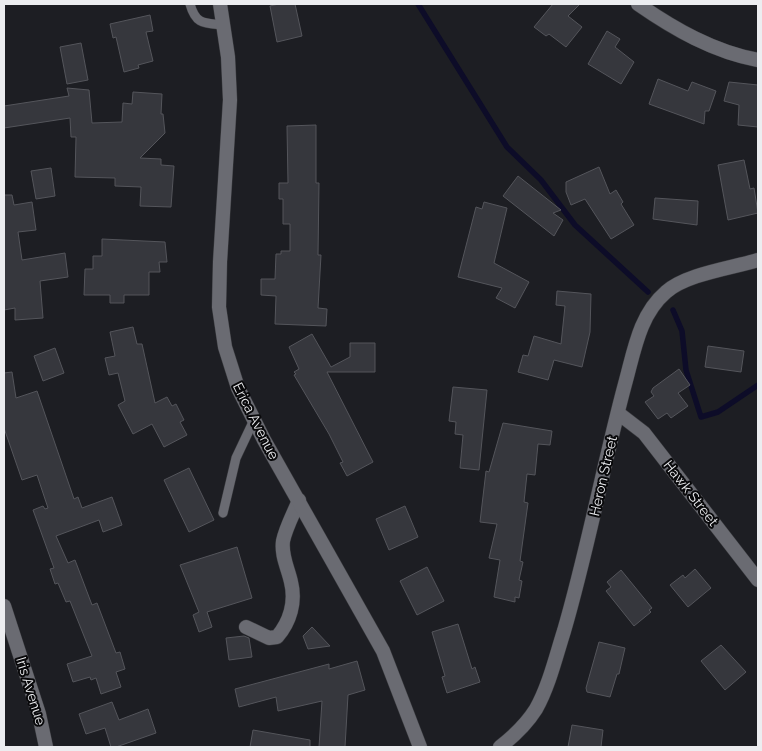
<svg xmlns="http://www.w3.org/2000/svg" width="762" height="751" font-family="Raleway,sans-serif">
<style>
.lines{fill:none;stroke-linecap:round;stroke-linejoin:round}
.stream{stroke:#0d0c28;stroke-width:5.5}
.building{fill:#36373d;stroke:#54555b}
.service-casing{stroke:#393a3e;stroke-width:10}
.minor-casing{stroke:#393a3e;stroke-width:15}
.tertiary-casing{stroke:#393a3e;stroke-width:15}
.service{stroke:#6a6b72;stroke-width:9}
.minor{stroke:#6a6b72;stroke-width:14}
.tertiary{stroke:#6a6b72;stroke-width:14}
.labels{text-anchor:middle;dominant-baseline:central;stroke-width:4;stroke-linejoin:round;paint-order:stroke}
.street-label{font-size:14px;fill:#ecedf0;stroke:#08080a}
</style>
<rect width="100%" height="100%" fill="#1d1e23"/>
<g class="lines">
<!-- stream -->
<path class="stream" d="M418,4L507,147L541,180L575,225L648,292
M673,310L682,331L686,370L701,417L718,412L758,385"/>
</g>
<!-- building -->
<path class="building" d="M279,4H295L302,36L277,42L270,6Z
M553,4H580L568,16L582,27L566,47L549,34L546,36L534,27Z
M150,15L153,31L146,32L153,61L138,65L139,68L124,72L116,37L113,38L110,24Z
M607,31L620,39L615,47L634,62L621,84L588,64Z
M81,43L88,80L67,84L60,47Z
M658,79L688,91L692,82L716,91L709,111H705L704,124L649,104Z
M729,82L758,85V127L738,125L739,105L724,101Z
M67,88L89,90L92,123L122,122L123,103L132,104L133,92L162,94L161,114H163L165,133L140,158L161,159V165L174,166L171,207L140,206L141,187L115,186V178L75,177L76,137H71L70,118L4,128V106L69,96Z
M316,125V183H319L318,255H321L318,308L327,309L326,326L275,324L276,296L261,295V279H275L276,254H281V251H290V224H283V199H279V183H288L287,126Z
M744,160L750,189L754,188L758,213L728,220L718,165Z
M599,167L610,194L616,190L623,202L621,204L634,225L611,239L585,199L571,205L566,192V182Z
M51,168L55,196L36,199L31,171Z
M518,176L561,210L553,213L563,220L554,236L503,196Z
M4,195H12L14,205L32,202L36,230L18,232L22,260L65,253L68,277L40,281L43,318L15,320V308L4,310Z
M655,198L698,201L697,225L653,219Z
M484,202L507,208L494,263L529,282L515,308L496,298L502,288L458,277L476,207L482,209Z
M102,239L165,242L167,262H159L160,272H149V295H124V303H110V295H84L85,269H93V256H102Z
M557,291L591,294L590,332L582,367L554,360L548,380L518,372L523,355L528,356L534,336L561,344L565,306L556,305Z
M133,327L137,344H142L155,403L167,397L172,406L176,404L184,420L180,422L187,435L164,447L152,424L133,434L118,405L125,401L118,373L109,375L105,358L115,356L110,332Z
M312,334L331,367L350,357V343H375V372H327L373,462L347,476L340,463L343,462L329,434L294,375L296,374L294,372L299,369L289,347Z
M708,346L744,351L741,372L705,367Z
M55,348L64,373L43,381L34,356Z
M679,369L690,385L678,393L688,406L671,418L667,413L658,419L645,402L654,396L651,392L653,388Z
M12,372L16,398L37,391L74,499L78,497L82,508L112,497L122,525L103,532L99,520L56,536L68,563L75,560L92,605L97,603L116,653L120,652L125,669L116,672L121,687L101,694L96,678L91,680L90,677L73,682L67,664L92,656L70,601L66,602L58,583L55,584L50,569L54,568L33,510L43,506L45,509L48,508L37,475L22,480L4,428V373Z
M453,387L487,390L479,470L460,468L463,435L455,434L456,422L449,421Z
M503,423L552,431L550,445L538,444L535,475L527,474L524,502L528,503L520,561L523,562L519,580L522,581L519,598L515,597V602L494,597L500,560L489,558L497,524L480,522L486,471L489,472Z
M189,468L214,520L189,532L164,480Z
M405,506L418,537L389,550L376,519Z
M237,547L252,598L207,612L212,627L199,632L193,615L199,612L180,565Z
M427,567L444,601L417,615L400,581Z
M695,569L711,588L688,607L670,585L683,575L685,578Z
M621,570L652,608L649,610L651,612L634,626L606,591L611,587L607,582Z
M458,624L472,669L475,667L480,682L447,693L442,677L445,676L432,632Z
M312,627L330,646L308,649L303,636Z
M244,636L249,638L252,657L229,660L226,638Z
M599,642L625,648L619,674H617L610,697L587,692L586,688Z
M721,645L746,672L725,690L701,661Z
M357,661L365,690L348,695L345,747H319L322,701L278,711L276,697L239,707L235,689L329,664V669Z
M112,702L119,720L148,709L156,733L116,747H111L105,728L86,734L79,714Z
M572,725L603,730L601,747H568Z
M253,730L310,740V747H250Z"/>
<g class="lines">
<defs>
<path id="service" d="M190,4C196,25 204,23 224,25
M223,513L236,458L254,420"/>
<path id="minor" d="M638,4C674,29 714,52 758,60
M618,413L644,433L758,580
M4,606L39,714L46,747
M246,627L269,638L277,637C290,622 296,602 291,582C288,568 281,556 283,541C286,527 294,513 299,500
M500,747C514,736 526,725 536,709C549,686 556,656 564,631C588,549 603,466 625,384C634,352 639,315 666,292C686,274 732,268 758,260"/>
<path id="tertiary" d="M220,4L228,57L230,100L220,262L219,307L225,347L238,388L264,440L383,651L420,747"/>
</defs>
<!-- service casing -->
<use href="#service" class="service-casing"/>
<!-- minor casing -->
<use href="#minor" class="minor-casing"/>
<!-- tertiary casing -->
<use href="#tertiary" class="tertiary-casing"/>
<!-- service -->
<use href="#service" class="service"/>
<!-- minor -->
<use href="#minor" class="minor"/>
<!-- tertiary -->
<use href="#tertiary" class="tertiary"/>
</g>
<g class="labels">
<!-- street labels -->
<g class="street-label">
<text transform="translate(256 421) rotate(63)">Erica Avenue</text>
<text transform="translate(603 476) rotate(-77)">Heron Street</text>
<text transform="translate(691 493) rotate(52)">Hawk Street</text>
<text transform="translate(31 691) rotate(73)">Iris Avenue</text>
</g>
</g>
<!-- border -->
<rect width="762" height="751" fill="none" stroke="#ecedf0" stroke-width="10"/>
</svg>
